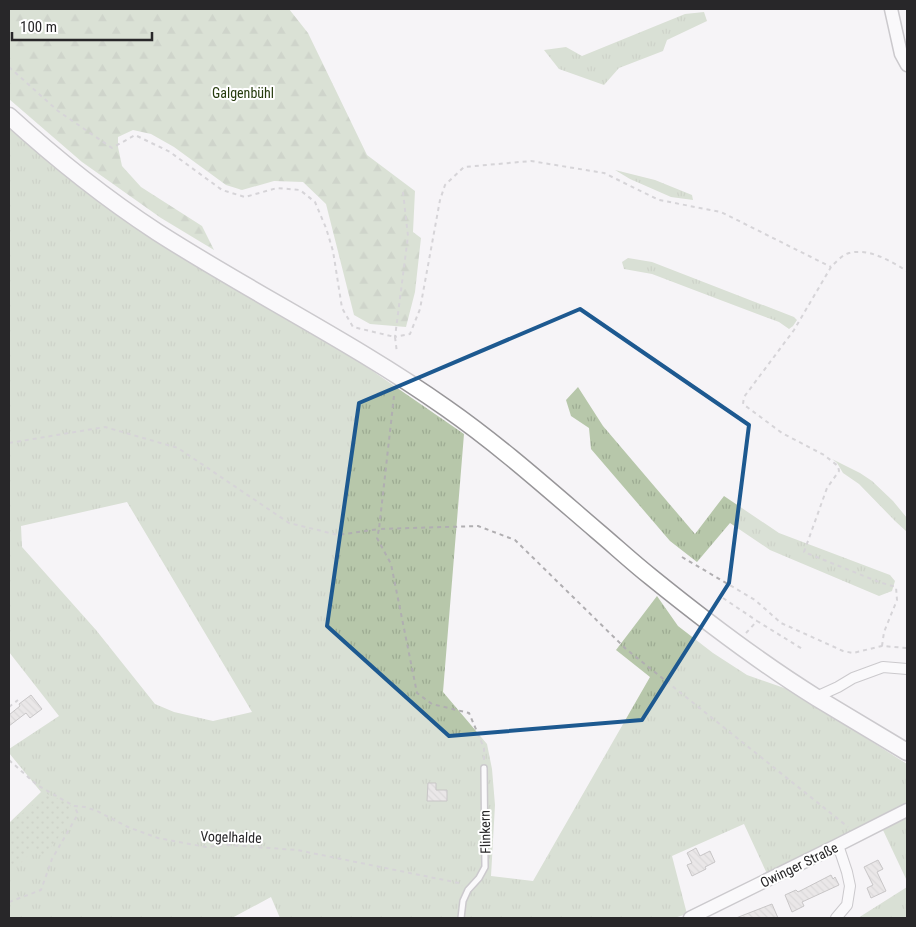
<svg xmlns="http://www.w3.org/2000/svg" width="916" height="927" font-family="'Roboto Condensed',sans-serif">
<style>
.grass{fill:url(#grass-tufts);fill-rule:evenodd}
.forest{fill:url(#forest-firs)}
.park{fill:url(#park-dots)}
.building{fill:url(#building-back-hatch);stroke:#908d8b}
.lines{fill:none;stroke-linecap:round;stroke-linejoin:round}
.service-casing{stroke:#989699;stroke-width:8}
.minor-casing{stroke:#989699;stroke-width:12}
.tertiary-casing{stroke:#989699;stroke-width:15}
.primary-casing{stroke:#989699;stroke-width:19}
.path{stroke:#b0aeb1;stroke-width:2;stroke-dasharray:4 4;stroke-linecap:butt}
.service{stroke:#fff;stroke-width:5}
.minor{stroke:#fff;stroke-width:10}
.tertiary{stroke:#fff;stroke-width:12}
.primary{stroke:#fff;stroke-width:16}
.marked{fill:none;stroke:#1d5990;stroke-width:4;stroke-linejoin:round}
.labels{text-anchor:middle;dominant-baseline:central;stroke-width:4;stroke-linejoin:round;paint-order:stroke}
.park-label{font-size:14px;fill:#263c0e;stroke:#fff}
.street-label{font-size:14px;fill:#282729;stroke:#fff}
</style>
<defs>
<pattern id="grass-tufts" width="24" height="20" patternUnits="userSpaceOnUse" patternTransform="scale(1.25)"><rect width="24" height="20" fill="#b7c7aa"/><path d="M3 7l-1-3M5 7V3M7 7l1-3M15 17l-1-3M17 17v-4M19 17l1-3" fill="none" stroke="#9dab92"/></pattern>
<pattern id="forest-firs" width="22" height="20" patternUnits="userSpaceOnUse" patternTransform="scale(1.25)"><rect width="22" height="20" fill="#b9caac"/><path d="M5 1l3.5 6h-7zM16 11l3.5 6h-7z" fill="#9fae94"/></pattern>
<pattern id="park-dots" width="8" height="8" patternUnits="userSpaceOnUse" patternTransform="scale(1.25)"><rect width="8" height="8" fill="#b7c7aa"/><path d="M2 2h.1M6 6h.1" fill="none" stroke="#9dab92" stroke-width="1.8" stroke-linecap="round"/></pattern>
<pattern id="building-back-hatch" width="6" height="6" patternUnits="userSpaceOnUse" patternTransform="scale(1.25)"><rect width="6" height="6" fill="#dbd8d5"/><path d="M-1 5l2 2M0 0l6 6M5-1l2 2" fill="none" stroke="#bcb9b7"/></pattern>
</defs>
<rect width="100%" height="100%" fill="#f6f4f7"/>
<!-- grass -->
<path class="grass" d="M704,12L707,21L667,40L663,51L619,68L604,85L559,69L544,50L566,47L582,56L685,14Z
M9,127L49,162L151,237L348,354L464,434L443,692L487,744L492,769L495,805L491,876L533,881L650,677L616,650L657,596L678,626L713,653L747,675L790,690L907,764V807L768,876L744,824L672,856L687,914L674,918H280L271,897L232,918H9V823L41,792L9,753V749L59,716L9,652ZM127,502L252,712L213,721L174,712L155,704L96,630L22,547L21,526Z
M615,170L655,180L692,195L693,200L671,197L630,179Z
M628,258L652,262L794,317L797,320L793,326L789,329L779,322L723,301L652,274L624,269L622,262Z
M578,387L603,426L695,534L724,496L779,533L890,575L895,581L892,591L879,596L770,550L730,523L697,562L670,541L591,449L589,428L571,416L566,400Z
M832,459L860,473L872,481L893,501L907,518V532L895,521L859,484L843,473L837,463Z
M907,816V881L882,828Z
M907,887V918H858Z"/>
<!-- forest -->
<path class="forest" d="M9,9H289L308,33L367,155L415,191L413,232L421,238L415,292L406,327L370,324L354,315L326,204L303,182L274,181L242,190L226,185L174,147L151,134L133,130L118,137V147L122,166L141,187L202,226L214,250L161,218L82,162L9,99Z"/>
<!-- park -->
<path class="park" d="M47,794L70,804C74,825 54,841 43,857L34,849L16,868L9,862V824Z"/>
<!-- building -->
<path class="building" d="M31,695L42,709L30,718L26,713L9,726V715L20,706L19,704Z
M428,783H436V790H447V801H427Z
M696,848L700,856L710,851L715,862L705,867L706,869L692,876L687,865L692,863L687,853Z
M878,860L883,869L877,872L886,891L871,898L867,888L873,885L864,867Z
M831,875L833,879L835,877L839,885L802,902L804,906L792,912L785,895L796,890L798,892Z
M772,904L778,918H736Z"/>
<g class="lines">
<defs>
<path id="service" d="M461,918L463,901L468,890L479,878L485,867L484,768"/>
<path id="minor" d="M816,697L838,687L853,678L883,667L907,669
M836,918L847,905L850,886L847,872L838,845"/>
<path id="tertiary" d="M891,9L901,54L907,65
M690,918L838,845L907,810"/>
<path id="primary" d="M9,116C55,158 105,198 157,232C252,293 354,343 446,408C499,445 547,488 596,530C615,546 632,562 651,577C704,620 759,662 817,698C847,716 877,734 907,752"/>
</defs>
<!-- service casing -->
<use href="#service" class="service-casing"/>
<!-- minor casing -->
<use href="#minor" class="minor-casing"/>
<!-- tertiary casing -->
<use href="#tertiary" class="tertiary-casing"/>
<!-- primary casing -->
<use href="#primary" class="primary-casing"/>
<!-- path -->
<path class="path" d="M9,67L58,111L112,148L135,135L170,152L222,190L245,197L277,188L300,190L315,202L326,228L333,251L342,308L353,327L395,337L397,353
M403,192L408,236L395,337L410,334L420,309L440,200L445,185L464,167L531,161L604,173L659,200L721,212L831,267
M394,396L379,529L478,526L515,540L626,649L848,827
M9,443L105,427L178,448L289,523L338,535L379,529L377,538L391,564L417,693L432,704L469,713L484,748V761
M682,557L755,600L781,623L843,651L853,653L882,646L907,648
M723,598L757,621
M746,633L757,621L804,650
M882,646L884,632L897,600L896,587L879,582L804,552L827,488L839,471L838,466L824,455L782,433L743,404L744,397L794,330L831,267C836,262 842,255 849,253C870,248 890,261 907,271
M9,707L18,700
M9,760L37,785L74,806L85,807L97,811L128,827L158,838L206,847L229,845L297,850L459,883L462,886
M9,902L41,890L52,859L78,814L74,806"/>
<!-- service -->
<use href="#service" class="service"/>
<!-- minor -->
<use href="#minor" class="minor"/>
<!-- tertiary -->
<use href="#tertiary" class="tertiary"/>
<!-- primary -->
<use href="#primary" class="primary"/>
</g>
<!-- marked area -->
<path d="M0 0H916V927H0ZM580,309L749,425L729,583L642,720L449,736L327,626L359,403Z" fill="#f6f4f7" fill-opacity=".55" fill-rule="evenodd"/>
<path class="marked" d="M580,309L749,425L729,583L642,720L449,736L327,626L359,403Z"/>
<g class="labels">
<!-- park labels -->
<g class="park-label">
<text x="243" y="93">Galgenbühl</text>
</g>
<!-- street labels -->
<g class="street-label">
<text transform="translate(485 832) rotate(-91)">Flinkern</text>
<text transform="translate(231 837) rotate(2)">Vogelhalde</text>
<text transform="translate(799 865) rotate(-26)">Owinger Straße</text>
</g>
</g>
<!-- border -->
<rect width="916" height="927" fill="none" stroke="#282729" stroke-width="20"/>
<!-- scale -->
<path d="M12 32v8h140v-8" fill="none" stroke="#282729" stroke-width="2.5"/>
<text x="20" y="32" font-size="15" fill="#282729" stroke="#ffffff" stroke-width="4" paint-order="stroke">100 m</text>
</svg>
